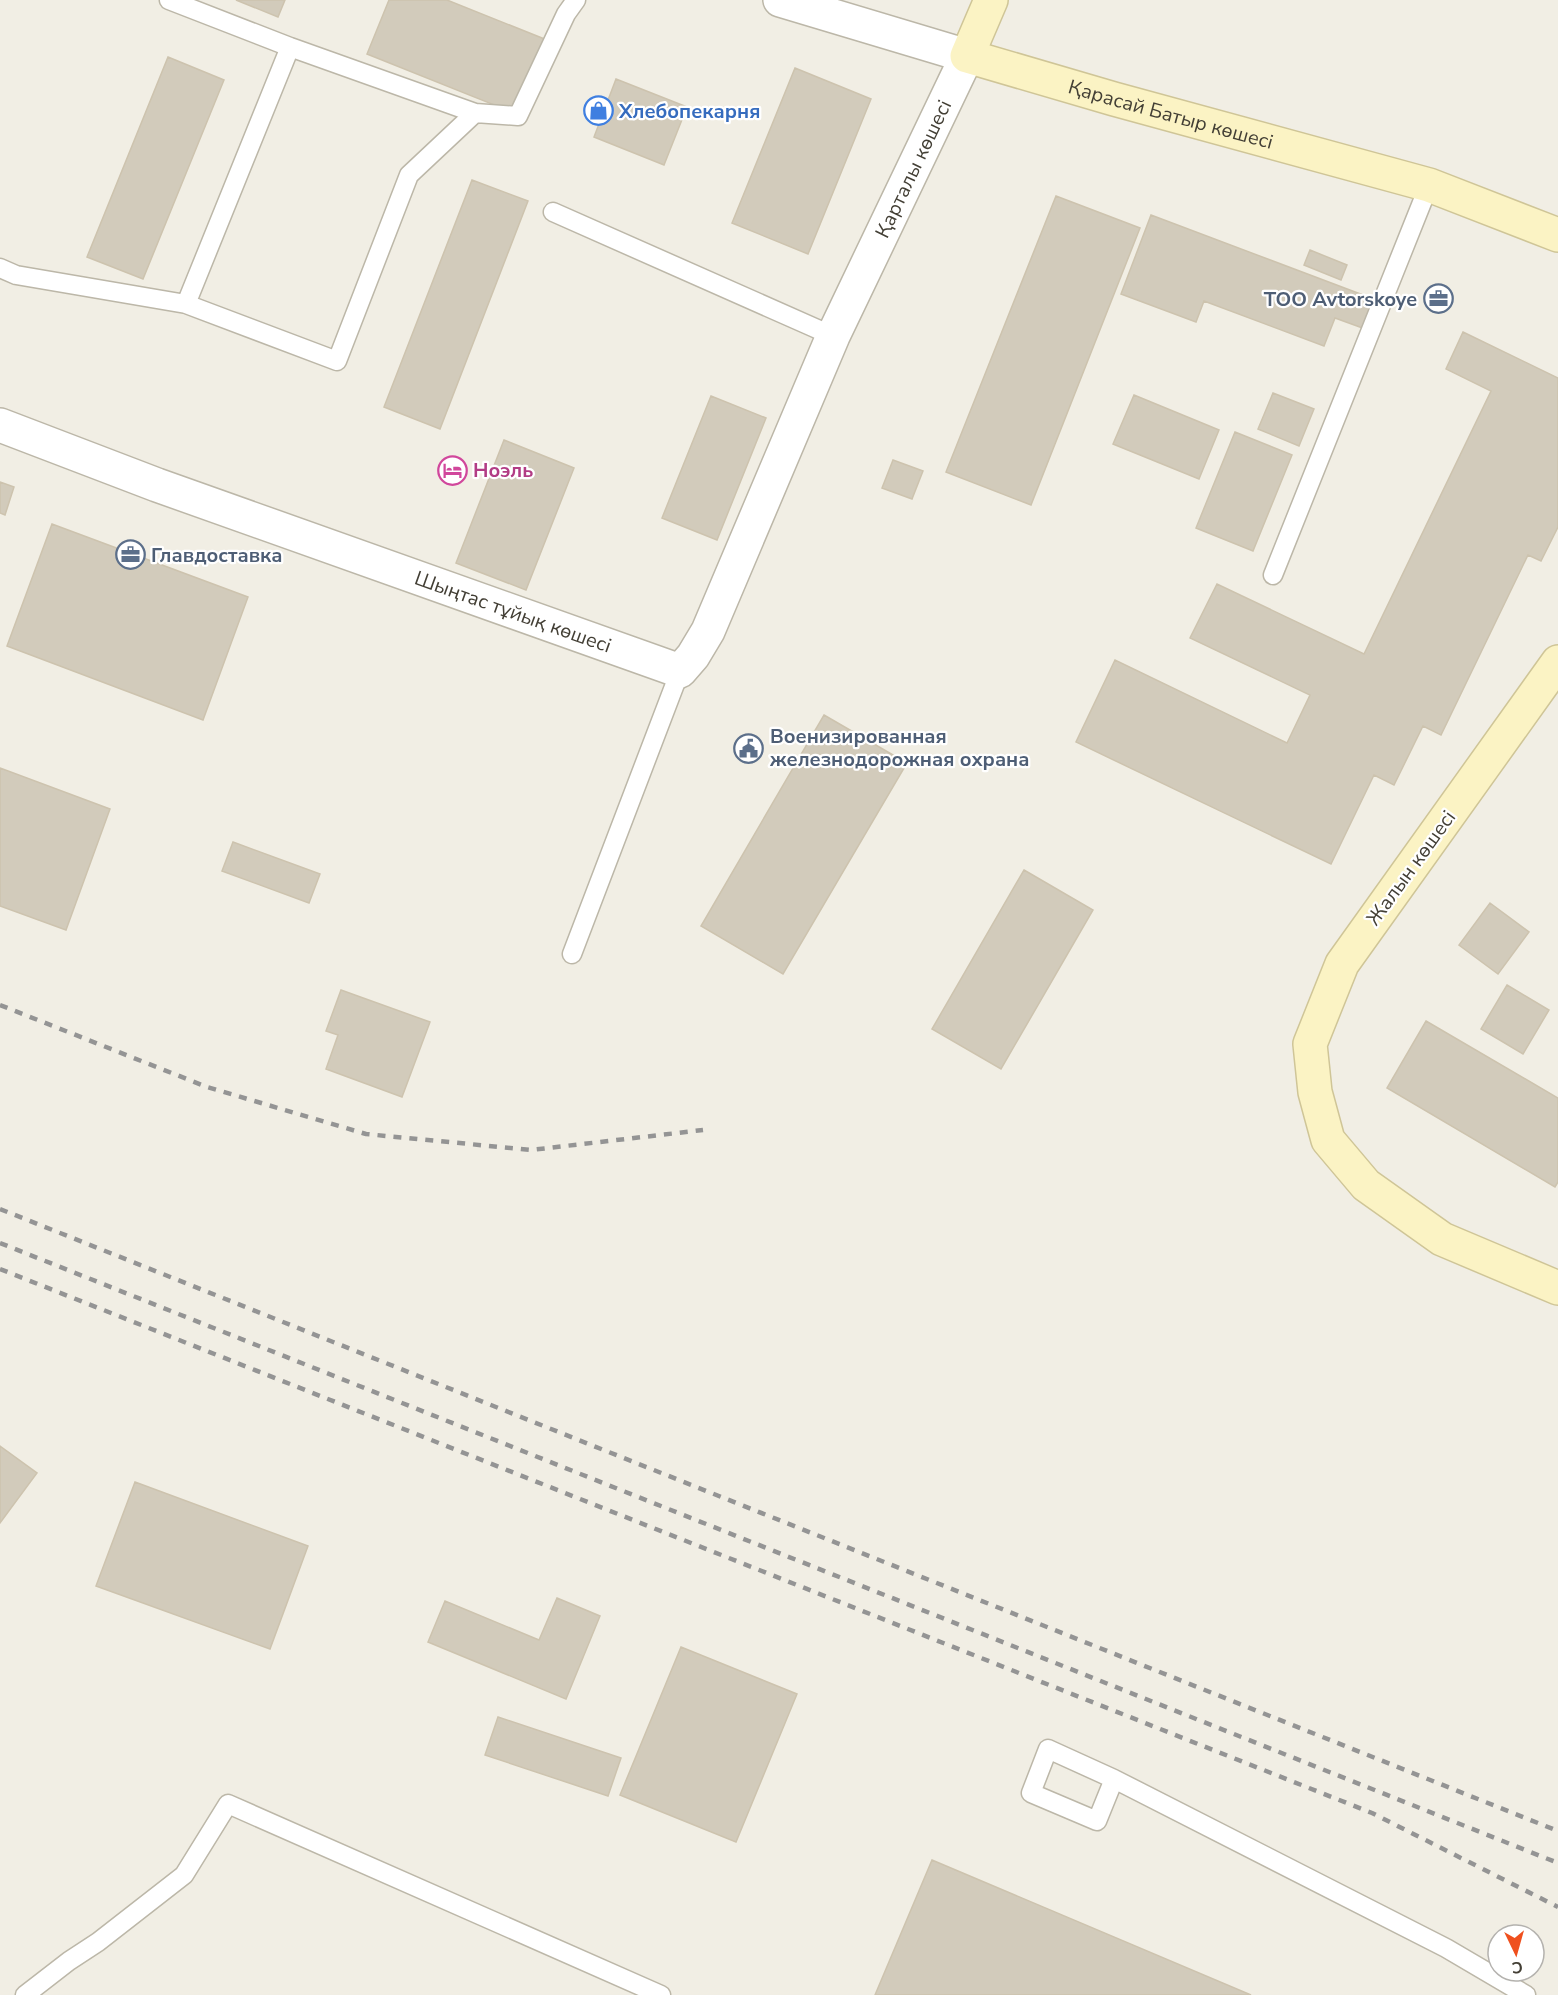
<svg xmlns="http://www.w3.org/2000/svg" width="1558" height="1995" font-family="'Nunito Sans',sans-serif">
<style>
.building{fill:#d2cbbb;stroke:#cdc3ae;stroke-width:1.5}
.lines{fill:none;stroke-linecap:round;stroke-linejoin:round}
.service-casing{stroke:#bcb7a8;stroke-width:21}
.minor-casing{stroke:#bcb7a8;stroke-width:36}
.tertiary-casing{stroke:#bcb7a8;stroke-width:36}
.secondary-casing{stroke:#cfc597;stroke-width:36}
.service{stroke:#fff;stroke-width:18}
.minor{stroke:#fff;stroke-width:33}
.tertiary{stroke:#fff;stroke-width:33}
.secondary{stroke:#fbf3c4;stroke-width:33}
.rail{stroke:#949494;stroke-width:4.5;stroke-dasharray:8 8;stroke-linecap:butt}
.labels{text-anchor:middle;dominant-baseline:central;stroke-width:4.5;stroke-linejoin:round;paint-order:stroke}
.shop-label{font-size:20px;font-weight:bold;fill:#366cbe;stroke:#fff;text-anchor:start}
.street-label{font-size:20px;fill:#433f35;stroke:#fff}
.service-label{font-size:20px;font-weight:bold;fill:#4e5e75;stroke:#fff;text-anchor:start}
.hotel-label{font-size:20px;font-weight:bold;fill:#b23c85;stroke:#fff;text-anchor:start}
</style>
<rect width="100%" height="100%" fill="#f1eee4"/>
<!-- building -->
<path class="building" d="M236,0H285L278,17Z
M389,0H447L547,40L517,114L367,54Z
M168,57L224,80L143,279L87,257Z
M795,68L871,99L808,254L732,223Z
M616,79L687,107L664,165L594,137Z
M472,180L528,201L440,429L384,407Z
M1056,196L1140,228L1031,505L946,472Z
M1151,215L1379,301L1368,330L1335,318L1324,346L1204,301L1196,322L1121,294Z
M1310,250L1347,265L1341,280L1304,265Z
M1463,332L1558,378V527L1541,561L1528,555L1441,735L1423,726L1394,785L1374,775L1331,864L1076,742L1115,660L1287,743L1310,695L1190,638L1217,584L1364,654L1491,391L1446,369Z
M1273,393L1314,409L1299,446L1258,429Z
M1134,395L1219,430L1199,479L1113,444Z
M711,396L766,418L717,540L662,518Z
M1235,432L1292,455L1253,551L1196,528Z
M504,440L574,468L526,590L456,563Z
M893,460L923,471L912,499L882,488Z
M0,482L14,487L5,515L0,513Z
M52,524L248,597L203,720L7,646Z
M824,715L907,763L783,974L701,926Z
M0,768L110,809L66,930L0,906Z
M233,842L320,874L309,903L222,871Z
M1024,870L1093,910L1001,1069L932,1029Z
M1490,903L1529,932L1498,974L1459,945Z
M1507,985L1549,1010L1523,1054L1481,1029Z
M341,990L430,1022L402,1097L326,1069L338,1035L326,1031Z
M1426,1021L1558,1098V1182L1555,1187L1387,1088Z
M0,1446L37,1473L0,1523Z
M135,1482L308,1546L270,1649L96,1586Z
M557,1598L600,1616L566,1699L428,1642L445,1601L539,1640Z
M681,1647L797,1694L736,1842L620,1795Z
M498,1717L621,1758L608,1796L485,1755Z
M932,1860L1251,1995H875Z"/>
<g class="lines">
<defs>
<path id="service" d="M169,0L290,47L475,113L518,116L566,14L576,0
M553,212L833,336
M0,268L16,275L186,304L337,361L409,175L475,113
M186,304L290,47
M1273,575L1429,185
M572,954L680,671
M1114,1779L1097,1821L1031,1793L1048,1749L1114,1779L1446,1948L1526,1995
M25,1995L69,1961L98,1942L184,1875L228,1804L661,1995"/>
<g id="minor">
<path id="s1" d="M0,425L157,485L680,671L693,656L708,631L833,336L967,56"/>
</g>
<path id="tertiary" d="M780,0L967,56"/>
<g id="secondary">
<path id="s2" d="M991,0L967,56L1114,99L1429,185L1558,235"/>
<path d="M1558,662L1342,964L1310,1044L1315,1092L1328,1140L1366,1185L1442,1239L1558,1288"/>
</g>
</defs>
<!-- service casing -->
<use href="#service" class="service-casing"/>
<!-- minor casing -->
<use href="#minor" class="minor-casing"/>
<!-- tertiary casing -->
<use href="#tertiary" class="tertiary-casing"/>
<!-- secondary casing -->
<use href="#secondary" class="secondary-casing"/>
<!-- service -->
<use href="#service" class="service"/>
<!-- minor -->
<use href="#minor" class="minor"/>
<!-- tertiary -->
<use href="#tertiary" class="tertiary"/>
<!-- secondary -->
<use href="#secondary" class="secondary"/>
<!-- rail -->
<path class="rail" d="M0,1005L207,1087L366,1134L531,1150L703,1130
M0,1209L1558,1831
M0,1243L1558,1863
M0,1269L1372,1813L1558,1907"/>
</g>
<!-- icons -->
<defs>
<symbol id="shop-ring" viewBox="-11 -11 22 22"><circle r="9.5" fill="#fff" stroke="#3f7fe0" stroke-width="1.5"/><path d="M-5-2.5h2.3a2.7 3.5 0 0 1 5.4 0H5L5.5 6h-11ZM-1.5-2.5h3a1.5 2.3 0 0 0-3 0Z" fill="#3f7fe0"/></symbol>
<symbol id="office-ring" viewBox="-11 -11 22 22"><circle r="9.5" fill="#fff" stroke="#5c6f8a" stroke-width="1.5"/><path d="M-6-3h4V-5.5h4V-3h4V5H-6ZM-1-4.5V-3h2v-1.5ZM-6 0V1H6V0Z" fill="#5c6f8a"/></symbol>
<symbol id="hotel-ring" viewBox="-11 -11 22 22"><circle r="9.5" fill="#fff" stroke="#d1479c" stroke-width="1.5"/><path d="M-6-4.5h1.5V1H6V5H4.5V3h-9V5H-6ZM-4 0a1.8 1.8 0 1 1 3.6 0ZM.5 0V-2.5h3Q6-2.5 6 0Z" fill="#d1479c"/></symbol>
<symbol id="civic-ring" viewBox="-11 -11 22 22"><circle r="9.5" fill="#fff" stroke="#5c6f8a" stroke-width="1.5"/><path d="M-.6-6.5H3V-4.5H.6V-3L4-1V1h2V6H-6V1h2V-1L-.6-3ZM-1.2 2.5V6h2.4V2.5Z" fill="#5c6f8a"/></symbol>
</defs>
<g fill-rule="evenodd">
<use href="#shop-ring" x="582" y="94" width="33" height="33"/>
<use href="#office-ring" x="1422" y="282" width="33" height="33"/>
<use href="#hotel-ring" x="436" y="454" width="33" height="33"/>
<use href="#office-ring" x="114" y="538" width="33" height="33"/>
<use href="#civic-ring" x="732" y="732" width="33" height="33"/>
</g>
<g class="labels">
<!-- shop labels -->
<g class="shop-label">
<text x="619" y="111">Хлебопекарня</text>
</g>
<!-- street labels -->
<g class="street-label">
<text stroke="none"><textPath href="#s2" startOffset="273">Қарасай Батыр көшесі</textPath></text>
<text stroke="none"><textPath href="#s1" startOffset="1278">Қарталы көшесі</textPath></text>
<text stroke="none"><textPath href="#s1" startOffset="546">Шыңтас тұйық көшесі</textPath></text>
<text transform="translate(1411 868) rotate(-54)">Жалын көшесі</text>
</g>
<!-- service labels -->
<g class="service-label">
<text x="1417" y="299" text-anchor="end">ТОО Avtorskoye</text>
<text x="151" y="555">Главдоставка</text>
<text x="770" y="736">Военизированная<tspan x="770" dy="23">железнодорожная охрана</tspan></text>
</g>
<!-- hotel labels -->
<g class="hotel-label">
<text x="473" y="470">Ноэль</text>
</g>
</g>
<!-- north arrow -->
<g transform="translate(1516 1953) rotate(175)"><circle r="28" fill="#ffffff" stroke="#b4b2ae" stroke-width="1.5"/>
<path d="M0-4.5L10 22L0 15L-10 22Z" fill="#ef501e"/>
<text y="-9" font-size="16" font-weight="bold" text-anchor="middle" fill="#433f35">С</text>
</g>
</svg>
